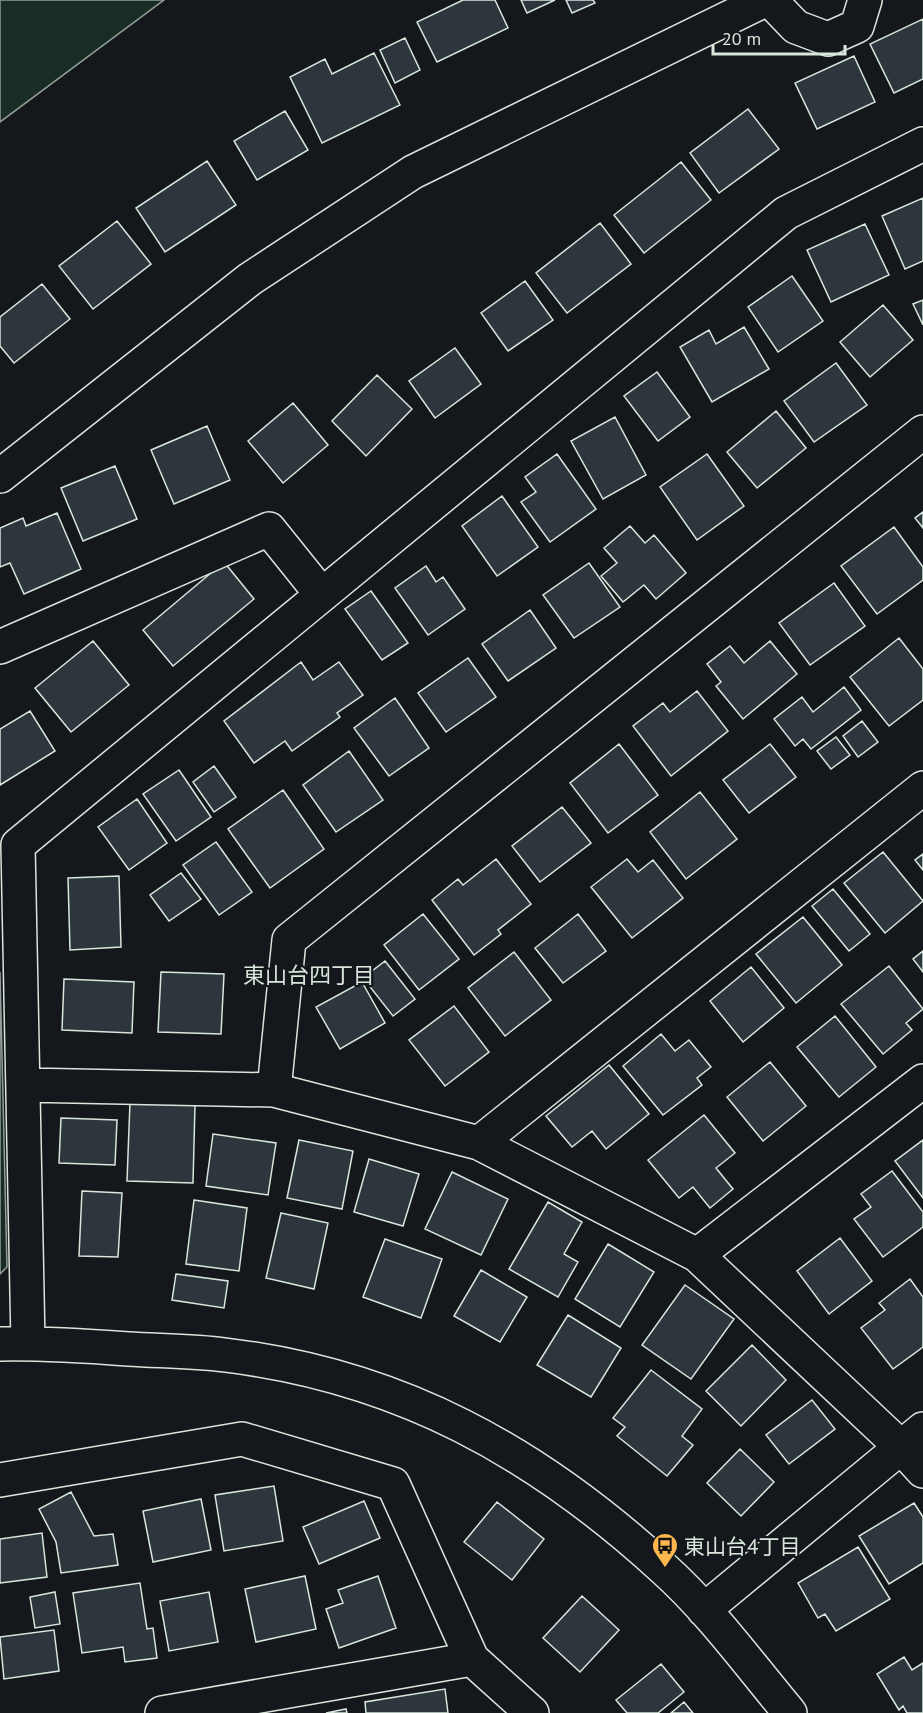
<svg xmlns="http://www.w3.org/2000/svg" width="923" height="1713" font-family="'PT Sans','Noto Sans JP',sans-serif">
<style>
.green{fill:#1a2d24;stroke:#939e99;stroke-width:1.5}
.building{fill:#2c363c;stroke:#d8e6dc;stroke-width:1.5}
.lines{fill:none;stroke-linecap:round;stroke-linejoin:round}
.minor-casing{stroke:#d8e6dc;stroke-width:36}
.minor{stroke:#14181c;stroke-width:33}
.labels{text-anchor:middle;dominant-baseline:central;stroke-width:4.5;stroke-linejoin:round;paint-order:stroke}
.poi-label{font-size:21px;fill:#d8e6dc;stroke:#14181c;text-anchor:start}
.neighbourhood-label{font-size:22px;fill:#d8e6dc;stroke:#14181c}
</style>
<rect width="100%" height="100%" fill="#14181c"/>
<!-- green -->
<path class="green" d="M0,0H164L0,122Z
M0,972L7,1267L0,1274Z"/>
<!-- building -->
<path class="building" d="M463,0H495L508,28L437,62L417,22Z
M521,0H555L527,13Z
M566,0H593L595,3L572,13Z
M923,19V79L894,93L870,44Z
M405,38L420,70L395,83L380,50Z
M374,53L400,105L322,143L290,77L325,59L332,74Z
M854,56L875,102L817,129L795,83Z
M748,109L779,149L719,193L690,153Z
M285,111L308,150L257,180L234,141Z
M207,161L236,205L165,252L136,208Z
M681,162L711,200L644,253L614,215Z
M923,198V261L905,269L882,216Z
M117,221L151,264L93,309L59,266Z
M600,223L631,264L567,313L536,273Z
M865,224L889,275L831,302L807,250Z
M792,276L823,321L778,352L748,307Z
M525,281L553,320L508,351L481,313Z
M42,284L70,319L14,363L0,346V317Z
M923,300V325L913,304Z
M883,305L913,340L870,377L840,342Z
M744,327L769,369L712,402L680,347L709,330L716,344Z
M455,348L481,384L435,418L409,381Z
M836,363L867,405L814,442L784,401Z
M657,372L690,417L658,441L624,396Z
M377,375L412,409L366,456L332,421Z
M293,403L328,445L283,483L248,441Z
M776,411L806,448L757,488L727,452Z
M615,417L646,475L603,499L571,441Z
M207,426L230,480L174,504L151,450Z
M557,454L596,509L550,542L521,502L536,492L525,477Z
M707,454L744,506L697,540L660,487Z
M115,466L137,519L83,541L61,488Z
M502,496L538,547L497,576L462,526Z
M923,512V528L915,518Z
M57,513L81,569L24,594L10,563L0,567V528L23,518L26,526Z
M630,526L645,543L654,535L686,573L656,599L644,585L623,602L601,576L617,563L604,548Z
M894,527L923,567V580L877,614L841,566Z
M224,562L254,599L173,666L143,630Z
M589,563L620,607L574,638L543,595Z
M426,566L436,582L443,577L465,609L428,635L395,588Z
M834,583L865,626L810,665L779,623Z
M371,591L408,643L382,660L345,609Z
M530,610L556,648L508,681L482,644Z
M899,638L923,669V700L889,726L850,677Z
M93,641L129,685L71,732L35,688Z
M770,641L797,674L743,719L716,686L721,682L707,664L730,646L744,663Z
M468,658L496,697L446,732L418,693Z
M301,662L313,680L339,662L363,695L337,713L340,717L292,751L285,741L254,763L224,721Z
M844,687L861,710L811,749L803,739L795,746L774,719L802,697L813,712Z
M697,691L728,731L671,776L633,726L663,703L670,712Z
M395,698L429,748L389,776L354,728Z
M30,711L55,751L0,785V729Z
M862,721L878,742L858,757L843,736Z
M836,737L850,755L831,769L817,751Z
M619,744L658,795L608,833L570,783Z
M770,744L796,777L749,813L723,780Z
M349,751L383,800L336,832L303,785Z
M214,766L236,797L214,812L193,782Z
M179,770L211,817L176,841L143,794Z
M283,790L324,849L270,888L228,829Z
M700,792L737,839L686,879L650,832Z
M137,799L167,843L129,870L98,827Z
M562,807L591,843L540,882L512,846Z
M216,842L252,892L219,915L183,865Z
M883,852L923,901L885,933L844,883Z
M923,854V870L915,860Z
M496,859L531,904L498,930L501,934L474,955L432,900L458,879L463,885Z
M627,859L638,872L653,860L683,898L632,938L591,887Z
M181,873L201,899L169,921L150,895Z
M119,876L121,947L70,950L68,878Z
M833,889L870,934L849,951L812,906Z
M423,914L459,959L419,990L384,945Z
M578,914L606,951L563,983L535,948Z
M803,917L842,965L796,1003L756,954Z
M923,951V972L913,959Z
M514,952L551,1000L505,1036L468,988Z
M385,961L415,999L393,1016L363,978Z
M889,966L923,1009L906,1023L912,1030L883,1054L841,1004Z
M751,967L784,1008L743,1042L710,1001Z
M161,972L224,974L221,1034L158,1032Z
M64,979L134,982L132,1033L62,1030Z
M362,982L385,1023L340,1049L316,1007Z
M454,1006L489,1052L445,1086L409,1040Z
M835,1016L876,1067L839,1097L797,1047Z
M661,1034L675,1051L689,1040L711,1067L697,1078L702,1085L663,1115L623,1066Z
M770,1062L806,1106L763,1141L727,1097Z
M609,1065L649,1114L606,1149L592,1131L572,1147L546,1116Z
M130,1102L195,1105L193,1183L127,1181Z
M704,1115L735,1153L716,1168L733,1189L710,1208L693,1187L679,1198L648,1160Z
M61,1118L117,1120L115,1165L59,1163Z
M213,1134L276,1143L268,1195L206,1186Z
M299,1140L353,1151L342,1209L287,1198Z
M923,1140V1198L895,1161Z
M369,1159L419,1174L403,1226L354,1212Z
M892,1171L923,1212V1227L883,1257L854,1219L871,1207L861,1194Z
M452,1172L508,1199L481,1255L425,1229Z
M82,1191L122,1193L118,1257L79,1256Z
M194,1200L247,1208L239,1271L186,1264Z
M548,1202L582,1222L564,1254L578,1262L558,1297L509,1269Z
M281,1213L328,1223L314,1289L266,1278Z
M840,1238L872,1281L829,1314L797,1271Z
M385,1239L442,1259L421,1318L363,1297Z
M608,1244L654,1272L620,1327L575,1299Z
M481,1270L527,1297L500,1342L454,1316Z
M176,1274L228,1281L224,1308L172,1300Z
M910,1279L923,1297V1347L893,1369L861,1328L885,1310L879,1303Z
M685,1285L734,1319L691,1379L642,1345Z
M568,1315L621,1348L591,1397L537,1365Z
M752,1345L786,1380L741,1426L706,1391Z
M651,1370L702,1409L682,1436L693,1445L667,1476L617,1436L625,1427L613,1418Z
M812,1400L835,1429L789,1464L766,1435Z
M740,1449L774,1482L741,1516L707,1483Z
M274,1486L283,1541L224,1551L215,1495Z
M71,1492L94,1536L113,1534L118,1565L61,1573L56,1542L39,1509Z
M201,1499L211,1550L153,1562L143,1511Z
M364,1501L380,1538L319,1564L303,1527Z
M497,1502L544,1539L512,1580L464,1542Z
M914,1503L923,1517V1563L889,1584L859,1536Z
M42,1533L47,1577L0,1583V1539Z
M858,1547L890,1599L836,1631L825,1614L818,1618L798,1583Z
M305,1576L316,1629L256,1642L245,1589Z
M378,1576L396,1628L339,1648L326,1609L343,1603L338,1590Z
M140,1583L147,1629L153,1628L157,1658L125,1662L123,1647L82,1653L73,1593Z
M55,1592L60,1624L35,1628L30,1597Z
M209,1592L218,1642L169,1651L160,1601Z
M582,1596L619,1630L580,1672L543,1638Z
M54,1630L59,1671L4,1679L0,1637Z
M904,1657L912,1670L923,1663V1713H907L903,1706L899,1710L877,1674Z
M661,1664L684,1692L658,1713H627L616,1700Z
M445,1689L448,1713H366L365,1702Z
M684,1702L693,1713H671Z
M346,1709L347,1713H326Z"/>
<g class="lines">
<defs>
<path id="minor" d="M770,0L796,27L828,39L857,26L865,0
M0,476L250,279L413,172L765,0
M0,647L269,529L322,595
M25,1085L274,1090L479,1143L697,1255L901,1447L923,1471
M274,1090L289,940L923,432
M479,1143L923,788
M697,1255L923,1081
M28,1343L18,845L786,213L923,144
M0,1344C43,1343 86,1346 128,1349C160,1351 193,1351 225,1355C399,1376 535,1451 663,1568C710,1610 749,1664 790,1713
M0,1480L242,1439L393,1484L472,1659L532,1713
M704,1610L923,1429
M162,1713L472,1659"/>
</defs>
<!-- minor casing -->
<use href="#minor" class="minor-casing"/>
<!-- minor -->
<use href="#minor" class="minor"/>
</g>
<!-- icons -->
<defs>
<symbol id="bus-pin" viewBox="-11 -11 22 30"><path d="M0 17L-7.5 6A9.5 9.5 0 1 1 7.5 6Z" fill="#ffb74d" stroke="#14181c"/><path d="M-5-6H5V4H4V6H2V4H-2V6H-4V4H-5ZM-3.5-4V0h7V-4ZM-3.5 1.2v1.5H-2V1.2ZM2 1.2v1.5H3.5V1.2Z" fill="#111"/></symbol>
</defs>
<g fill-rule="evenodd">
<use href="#bus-pin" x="650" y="1531" width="30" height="40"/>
</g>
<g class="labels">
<!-- poi labels -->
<g class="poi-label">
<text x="684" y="1546">東山台4丁目</text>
</g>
<!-- neighbourhood labels -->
<g class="neighbourhood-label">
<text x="309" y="975">東山台四丁目</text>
</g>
</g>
<!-- scale -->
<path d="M713 45v9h132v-9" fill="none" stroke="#d8e6dc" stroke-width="3"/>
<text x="722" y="45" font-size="18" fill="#d8e6dc" stroke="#14181c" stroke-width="4.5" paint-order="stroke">20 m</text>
</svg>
